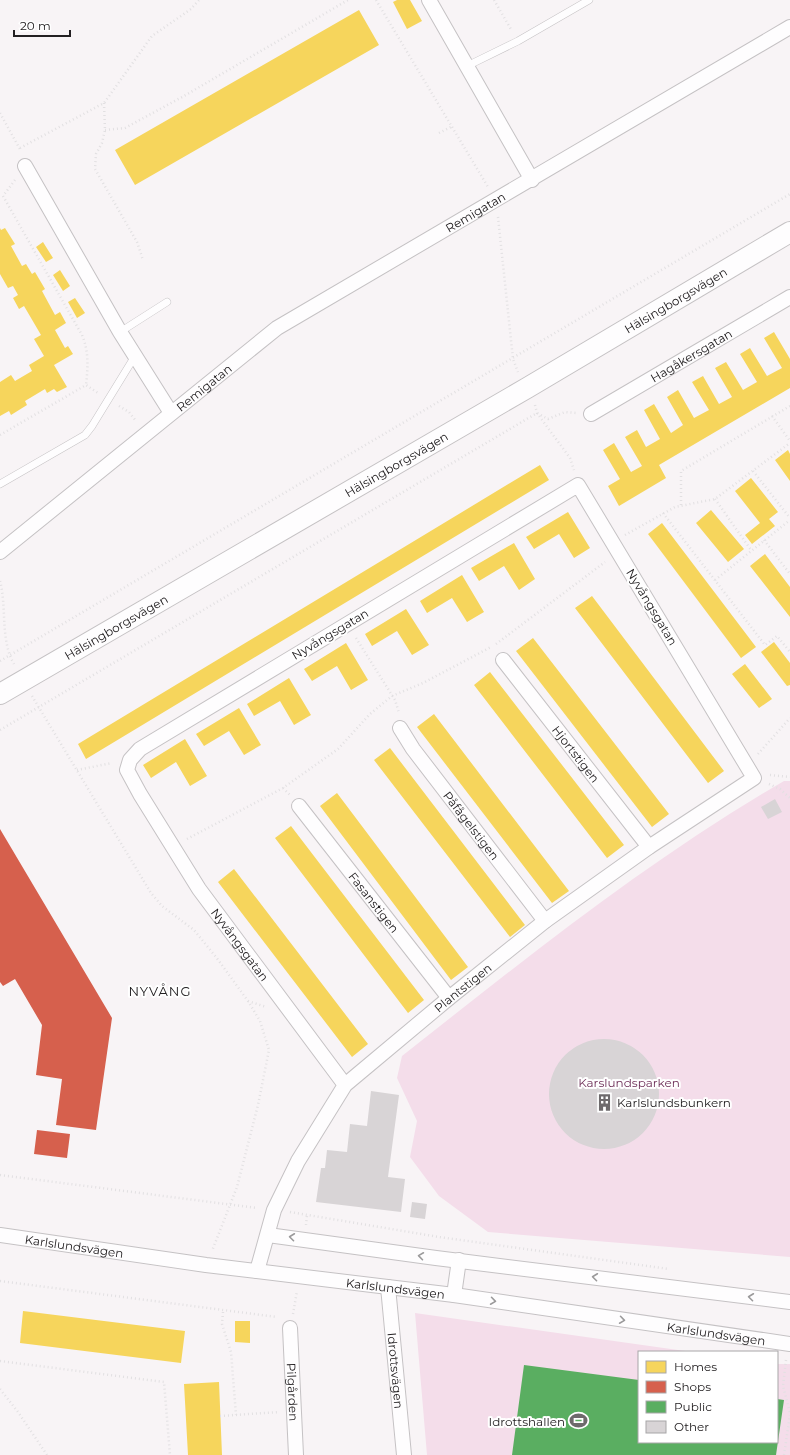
<svg xmlns="http://www.w3.org/2000/svg" width="790" height="1455" font-family="Montserrat,sans-serif">
<style>
.green{fill:#f4ddea}
.homes{fill:#f6d55c}
.shops{fill:#d6604d}
.public{fill:#5aae61}
.building{fill:#d8d4d6}
.lines{fill:none;stroke-linecap:round;stroke-linejoin:round}
.lane-casing{stroke:#c5c2c4;stroke-width:8}
.street-casing{stroke:#c5c2c4;stroke-width:16}
.secondary-casing{stroke:#c5c2c4;stroke-width:22}
.path{stroke:#e2e0e2;stroke-width:2.5;stroke-dasharray:1 3;stroke-linecap:butt}
.lane{stroke:#fefdfe;stroke-width:7}
.street{stroke:#fefdfe;stroke-width:14}
.secondary{stroke:#fefdfe;stroke-width:20}
.oneway{stroke:#9b9a9b}
.labels{text-anchor:middle;dominant-baseline:central;stroke-width:4;stroke-linejoin:round;paint-order:stroke}
.street-label{font-size:12px;fill:#232022;stroke:#fff}
.park-label{font-size:12px;fill:#6e2f58;stroke:#fff}
.poi-label{font-size:12px;fill:#232022;stroke:#fff;text-anchor:start}
.neighbourhood-label{font-size:13px;letter-spacing:1px;fill:#232022;stroke:#fff}
</style>
<rect width="100%" height="100%" fill="#f8f4f6"/>
<!-- green -->
<path class="green" d="M784,781H790V1257L488,1232L439,1196L410,1157L417,1121L397,1078L402,1056C525,959 648,860 784,781Z
M415,1313L692,1352H639V1442H777V1364H790V1455H427Z"/>
<!-- homes -->
<path class="homes" d="M397,0H410L422,21L407,29L393,2Z
M359,10L379,45L135,185L115,150Z
M0,228L1,230L5,228L15,244L11,246L22,266L26,264L32,274L35,272L45,289L42,291L55,315L60,312L66,323L55,330L65,348L68,346L73,354L54,365L67,387L57,392L54,389L47,393L45,389L25,401L27,405L11,415L9,411L0,416V382L11,375L15,381L32,371L29,365L44,356L34,339L41,335L24,306L19,309L13,298L18,295L13,286L8,288L0,274Z
M43,242L53,258L46,262L36,247Z
M60,270L70,286L63,291L53,275Z
M75,298L85,313L77,318L68,302Z
M774,332L790,359V388L659,465L666,478L619,506L608,486L620,479L603,450L614,443L631,472L642,466L625,437L637,430L646,447L660,439L644,410L654,404L671,433L683,425L667,397L678,390L694,418L709,410L692,382L703,376L719,404L732,397L715,368L726,362L743,390L757,382L740,354L750,348L767,376L782,368L764,338Z
M788,450L790,454V481L775,460Z
M540,465L549,480L86,759L78,744Z
M751,478L778,512L769,519L775,526L752,544L745,535L760,523L735,491Z
M711,510L744,549L728,562L696,523Z
M568,512L590,548L574,558L559,534L534,549L526,537Z
M662,523L756,647L741,658L648,534Z
M514,543L535,579L519,590L504,566L479,581L471,568Z
M765,554L790,587V617L750,566Z
M462,575L484,612L467,622L452,598L427,613L420,601Z
M592,596L724,771L708,783L575,608Z
M406,609L429,645L412,655L397,631L372,646L365,634Z
M533,638L669,814L652,827L516,651Z
M774,642L790,663V685L787,686L761,652Z
M346,643L368,680L351,690L337,666L312,681L304,669Z
M745,664L772,699L759,708L732,674Z
M490,672L624,845L607,858L474,685Z
M289,678L311,715L294,725L280,701L254,716L247,704Z
M239,708L261,745L244,755L229,731L204,746L196,734Z
M434,714L569,891L552,903L417,727Z
M185,739L207,776L190,786L176,762L151,778L143,765Z
M390,748L525,925L510,937L374,760Z
M337,793L468,967L451,980L320,806Z
M291,826L424,1000L408,1013L275,838Z
M234,869L368,1044L352,1057L218,882Z
M23,1311L185,1331L181,1363L20,1343Z
M235,1321H250V1343L235,1342Z
M219,1382L222,1455H188L184,1384Z"/>
<!-- shops -->
<path class="shops" d="M0,829L112,1018L96,1130L56,1125L62,1079L36,1075L42,1025L15,979L3,986L0,982Z
M37,1130L70,1134L67,1158L34,1154Z"/>
<!-- public -->
<path class="public" d="M524,1365L639,1380V1442H777V1399L784,1400L776,1455H512Z"/>
<!-- building -->
<path class="building" d="M775,799L782,812L768,819L761,807Z
M549 1094a55 55 0 1 1 110 0a55 55 0 1 1-110 0Z
M371,1091L399,1095L388,1177L405,1179L401,1212L316,1202L321,1168H325L327,1150L347,1152L350,1124L367,1126Z
M412,1202L427,1204L425,1219L410,1217Z"/>
<g class="lines">
<defs>
<path id="lane" d="M467,66L518,41L589,0
M120,332L167,302
M0,484L85,435L92,426L135,356"/>
<g id="street">
<path d="M429,0L532,180"/>
<path d="M25,166L120,332L171,413"/>
<path id="s1" d="M591,414L790,297"/>
<path id="s2" d="M0,552L277,328L790,27"/>
<path id="s3" d="M503,660L649,847"/>
<path id="s4" d="M400,728L413,749L545,921"/>
<path id="s5" d="M299,806L449,998"/>
<path id="s6" d="M0,1235L206,1265L454,1295L790,1344"/>
<path d="M268,1235L436,1258L790,1302"/>
<path id="s7" d="M257,1271L274,1210L298,1161L345,1085L449,998L545,921L649,847L754,778L578,485L140,749L130,760L127,770L140,794L199,889L345,1085"/>
<path id="s8" d="M388,1287L404,1455"/>
<path d="M454,1295L459,1260"/>
<path id="s9" d="M290,1328L296,1455"/>
</g>
<g id="secondary">
<path id="s10" d="M0,694L527,388L790,232"/>
</g>
</defs>
<!-- lane casing -->
<use href="#lane" class="lane-casing"/>
<!-- street casing -->
<use href="#street" class="street-casing"/>
<!-- secondary casing -->
<use href="#secondary" class="secondary-casing"/>
<!-- path -->
<path class="path" d="M376,0L488,187
M494,0L512,31
M104,103L105,130L102,143L96,154L95,169L137,242L143,260
M0,113L21,151
M105,130L125,128L184,96L348,0
M439,133L451,127
M20,148L104,103L152,36L191,9L199,0
M15,180L3,196L82,335C89,352 88,367 86,385
M498,217L513,359L518,372
M535,405L537,413L570,458L574,470
M119,406L129,412L136,421
M772,416L790,441
M0,435L86,385L98,393
M753,471L790,518
M715,499L751,550
M681,505V471L790,406
M663,513L765,645L777,636L790,652
M625,535L675,507L715,499L790,443
M764,540L790,574
M715,580L790,520
M0,581C7,607 0,640 14,664
M356,638L395,700L399,713
M496,644L605,562
M0,661L790,194
M32,696L151,893L162,906L194,930L216,957L248,1001L260,1021L269,1050L258,1105L237,1187L212,1251
M0,730L537,413L548,419L565,412L576,413
M758,754L790,718
M77,770L112,763
M770,775L790,777
M769,784L780,789L790,798
M283,788L290,795
M187,839L283,788L338,749L370,714L392,696L423,683L491,647
M248,1001L266,1007
M0,1175L257,1208
M290,1212L439,1237L669,1269
M306,1225L307,1215
M0,1281L277,1317
M223,1312L222,1324L231,1352L236,1415
M293,1314L297,1291
M786,1360L783,1386L790,1413
M0,1361L164,1382L170,1455
M0,1389L18,1412L47,1455
M220,1416L279,1412
M784,1455L790,1415"/>
<!-- lane -->
<use href="#lane" class="lane"/>
<!-- street -->
<use href="#street" class="street"/>
<!-- secondary -->
<use href="#secondary" class="secondary"/>
</g>
<!-- one-way arrows -->
<defs><path id="oneway-chevron" d="M-2-3.5L2.5 0L-2 3.5" fill="none" stroke-width="1.6" stroke-linecap="round" stroke-linejoin="round"/></defs>
<g class="oneway">
<use href="#oneway-chevron" transform="translate(292 1237) rotate(-173)"/>
<use href="#oneway-chevron" transform="translate(421 1256) rotate(-172)"/>
<use href="#oneway-chevron" transform="translate(595 1277) rotate(-173)"/>
<use href="#oneway-chevron" transform="translate(751 1297) rotate(-173)"/>
<use href="#oneway-chevron" transform="translate(493 1301) rotate(8)"/>
<use href="#oneway-chevron" transform="translate(622 1320) rotate(8)"/>
</g>
<!-- icons -->
<defs>
<symbol id="building-bare" viewBox="-9 -9 18 18"><path d="M-4-6H4V6H1V3H-1V6H-4ZM-2.5-4.3h1.7v1.8h-1.7ZM.8-4.3h1.7v1.8H.8ZM-2.5-1h1.7V.8h-1.7ZM.8-1h1.7V.8H.8Z" fill="#6e6a6c" stroke="#fff" stroke-width="2.5" paint-order="stroke"/></symbol>
<symbol id="stadium-bare" viewBox="-9 -9 18 18"><path d="M0-5a6.5 5 0 1 0 0 10a6.5 5 0 1 0 0-10ZM-3.5-1.8h7v3.6h-7Z" fill="#6e6a6c" stroke="#fff" stroke-width="2.5" paint-order="stroke"/></symbol>
</defs>
<g fill-rule="evenodd">
<use href="#building-bare" x="592" y="1090" width="25" height="25"/>
<use href="#stadium-bare" x="566" y="1408" width="25" height="25"/>
</g>
<g class="labels">
<!-- street labels -->
<g class="street-label">
<text stroke="none"><textPath href="#s2" startOffset="586">Remigatan</textPath></text>
<text stroke="none"><textPath href="#s10" startOffset="782">Hälsingborgsvägen</textPath></text>
<text stroke="none"><textPath href="#s1" startOffset="116">Hagåkersgatan</textPath></text>
<text stroke="none"><textPath href="#s2" startOffset="262">Remigatan</textPath></text>
<text stroke="none"><textPath href="#s10" startOffset="458">Hälsingborgsvägen</textPath></text>
<text transform="translate(652 607) rotate(59)">Nyvångsgatan</text>
<text stroke="none"><textPath href="#s10" startOffset="134">Hälsingborgsvägen</textPath></text>
<text transform="translate(330 634) rotate(-31)">Nyvångsgatan</text>
<text stroke="none"><textPath href="#s3" startOffset="119">Hjortstigen</textPath></text>
<text stroke="none"><textPath href="#s4" startOffset="121">Påfågelstigen</textPath></text>
<text stroke="none"><textPath href="#s5" startOffset="122">Fasanstigen</textPath></text>
<text stroke="none"><textPath href="#s7" startOffset="1806">Nyvångsgatan</textPath></text>
<text stroke="none"><textPath href="#s7" startOffset="360">Plantstigen</textPath></text>
<text stroke="none"><textPath href="#s6" startOffset="75">Karlslundsvägen</textPath></text>
<text stroke="none"><textPath href="#s6" startOffset="399">Karlslundsvägen</textPath></text>
<text stroke="none"><textPath href="#s6" startOffset="723">Karlslundsvägen</textPath></text>
<text stroke="none"><textPath href="#s8" startOffset="84">Idrottsvägen</textPath></text>
<text stroke="none"><textPath href="#s9" startOffset="64">Pilgården</textPath></text>
</g>
<!-- park labels -->
<g class="park-label">
<text x="629" y="1082">Karslundsparken</text>
</g>
<!-- poi labels -->
<g class="poi-label">
<text x="617" y="1102">Karlslundsbunkern</text>
<text x="565" y="1421" text-anchor="end">Idrottshallen</text>
</g>
<!-- neighbourhood labels -->
<g class="neighbourhood-label">
<text x="160" y="991">NYVÅNG</text>
</g>
</g>
<!-- legend -->
<rect x="638" y="1351" width="140" height="92" fill="#ffffff" stroke="#a7a6a7"/>
<rect x="646" y="1361" width="20" height="12" fill="#f6d55c" stroke="#a7a6a7"/>
<text x="674" y="1371" font-size="12" fill="#232022">Homes</text>
<rect x="646" y="1381" width="20" height="12" fill="#d6604d" stroke="#a7a6a7"/>
<text x="674" y="1391" font-size="12" fill="#232022">Shops</text>
<rect x="646" y="1401" width="20" height="12" fill="#5aae61" stroke="#a7a6a7"/>
<text x="674" y="1411" font-size="12" fill="#232022">Public</text>
<rect x="646" y="1421" width="20" height="12" fill="#d8d4d6" stroke="#a7a6a7"/>
<text x="674" y="1431" font-size="12" fill="#232022">Other</text>
<!-- scale -->
<path d="M14 30v6h56v-6" fill="none" stroke="#232022" stroke-width="2"/>
<text x="20" y="30" font-size="12" fill="#232022" stroke="#ffffff" stroke-width="3" paint-order="stroke">20 m</text>
</svg>
